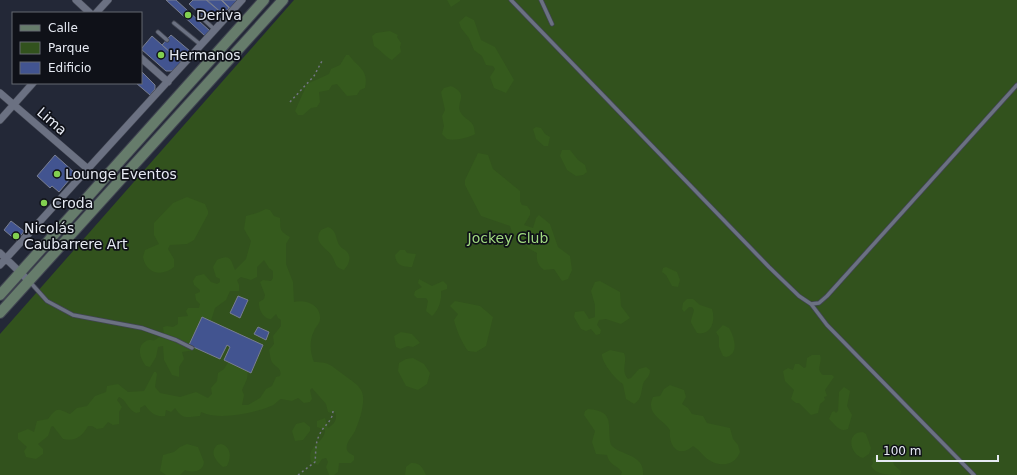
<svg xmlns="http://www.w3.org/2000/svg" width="1017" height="475" font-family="'DejaVu Sans',sans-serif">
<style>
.green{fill:#32521d}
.forest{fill:#355a1d}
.building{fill:#425490;stroke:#787e90}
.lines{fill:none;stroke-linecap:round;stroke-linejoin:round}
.service-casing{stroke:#414551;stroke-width:5}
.minor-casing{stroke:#414551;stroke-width:8}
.secondary-casing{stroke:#414551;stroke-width:12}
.path{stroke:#727683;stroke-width:1.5;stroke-dasharray:2 3;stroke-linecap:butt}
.service{stroke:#6b7182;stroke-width:3.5}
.minor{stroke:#6b7182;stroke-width:7}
.secondary{stroke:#667c6b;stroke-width:10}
.poi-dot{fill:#82d050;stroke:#0f1118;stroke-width:1.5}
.labels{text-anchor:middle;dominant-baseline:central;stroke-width:3.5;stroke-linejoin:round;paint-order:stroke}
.poi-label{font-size:14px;fill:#e6eaf3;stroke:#0f1118;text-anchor:start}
.street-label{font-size:14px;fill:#e6eaf3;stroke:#0f1118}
.park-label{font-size:14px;fill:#a0d881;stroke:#0f1118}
</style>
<rect width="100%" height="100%" fill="#232837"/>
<!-- green -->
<path class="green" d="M294,0H1017V475H0V334Z"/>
<!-- forest -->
<path class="forest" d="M447,0H460V1L451,7Z
M466,16L474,20L481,40L495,47L514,80L506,93L494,88L490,77L495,69L493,66L486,65L482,56L474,50L469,38L461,28L459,22Z
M390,31L398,35L397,37L401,43L400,47L401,52L392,60C385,57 381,50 374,46L372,36L376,33Z
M346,55H349C358,68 369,69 365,88L360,90L357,95L347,96L337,84L332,85L329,90L319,92L320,102L317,107L311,108L303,115H298L295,111L307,84L329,74L331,69L340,65Z
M451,86C471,95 454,103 461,113C468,123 474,119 475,134C468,138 454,141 447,139L442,134L444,126L442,116L445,110L441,92L444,88Z
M536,127L541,128L545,134L550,137L548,146H544L536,139L533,129Z
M562,150H570L578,160L585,165L587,172L583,175L576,176L567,170L560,156Z
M478,153L488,155L493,169L520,191V201L522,205L527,206L530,210V215L524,225L533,228L536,218L539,215L550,224L558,247L570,256L572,270L568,279L562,281L554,269L544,270C538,266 536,260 537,253L528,248L523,239L513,235L510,226L481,216L465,185V180Z
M187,197L205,204L208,211V214L194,240L187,244L170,245L168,249L174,259V267C162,277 146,274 143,257L145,250L159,244L154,235V223L173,203Z
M266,209L270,210L274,216L280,218C281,229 278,230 290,237L286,244V264L293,282L294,302C304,299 320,304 320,317C321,323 316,326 314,331C309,341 310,352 314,362C331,362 331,366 344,375C350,380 359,384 362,392C366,402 359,422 355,431C352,437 345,443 347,450C348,453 352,454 354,456V460L351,463H339L338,472L334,475H329L326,467L328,462L326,458L322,459L318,465L311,462C306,445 325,443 325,430L317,427V421L325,418L328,428C334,424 338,420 335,412L331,413L328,412L326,404L312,388L310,390L312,399L310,402L304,403L298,398L292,401L281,399C277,401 275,405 271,406C255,413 218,421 201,412L200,416C186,417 183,420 175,408L171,412L166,410L165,416C156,418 149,411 145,405L140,408V412L136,413C128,410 126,399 119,397L117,400L122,407L119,412V424L113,425L108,422L103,428L97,429L92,426H88C82,436 76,442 63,439L53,426L51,427L48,436L38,444L43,449V454L36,459L26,457L24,451L27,447L18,439V433L28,429L34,432L37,421L48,419C57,407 57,408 70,414L77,408L87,406L95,396L106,392L107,386L118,384L128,392L144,391L154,372H156L157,374L155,387L160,393L180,397L196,392L208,398L212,394L211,388L217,381L218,373L224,369L229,361L248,371L247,379L242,390L244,395L242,405H248L260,398L266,389L272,386L276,377L280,376C283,367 273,367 271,360C270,357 270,353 269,350L274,344L273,336L281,326V320L278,318L276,314L271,319C264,320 258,309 259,302L264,299L265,295L260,282L263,280L271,281L273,278V271L269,268L264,260L257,267V277L251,280L241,277L237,280L239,285V291H230L226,300L215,308L202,349L182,352L184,359L179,367V377L172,375L164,360L163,346L158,347L156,357L150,367L146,366C140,359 136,346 146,341C149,339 152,341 155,340C158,338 160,336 164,335L163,327L167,326L173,327L178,324V317L188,316L186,311L188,308H199L200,304L196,300L195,294L200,292V290L194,285L193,281L196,276L204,274L211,282L217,284L220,282V279L216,277L213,267L217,260C231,253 231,261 235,270L246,259L251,241L244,229L246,216L257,213Z
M328,227C338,231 335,240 340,246C341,248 344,249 345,250C353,256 349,264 344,270C335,268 336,263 332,256C327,248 312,243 321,230Z
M400,250H405L407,253L416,254L412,267C404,267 396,266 395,255Z
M666,267L677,272L680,280L678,287L672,286L666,275L662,272L663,268Z
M419,279L432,286L443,281L447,285V289L441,291C442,299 439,310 432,316L426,311L428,301L426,298H417L414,295L415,291L422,287L418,283Z
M600,281L620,292L621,306L630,318L621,324L606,319L599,320L597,325L601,330L600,334L596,335L591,329L586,331L581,329L574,317L575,312L584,311L589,319L595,317V305L591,291L595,282Z
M687,299H693L700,305L712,309C716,321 711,336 697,333C689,318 690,326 694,310L692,307H689L684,312L682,309L683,303Z
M455,301L480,306L493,317L486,346L476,352L468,351C462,343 456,329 454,320L458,314L450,306Z
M723,325L729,328C734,336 740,354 726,357L723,356L719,347V337L716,332Z
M401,332L412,334L420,343L413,347L408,346L400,349L396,347L394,336Z
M610,350L624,353C628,363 620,369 628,379L631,378L639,369L646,367L650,370C650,378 645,378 643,384C641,392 642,399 634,404L626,399L623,384C616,380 601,362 602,354Z
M812,355H820C823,363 815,369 823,375H832L834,377L825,390L827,396L824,397L825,400L820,404L818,413L811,415L799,403H796L791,399L794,390L785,381L783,371L788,368L793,370L795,364H799L804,368L806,367L807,358Z
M413,358L424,364L430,373L427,384L418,390L406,386L398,371L399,363L406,359Z
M670,385L684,390L686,397L682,404L688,408L692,414L703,416L707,423L730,428L733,439L738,445L740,452C734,468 716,467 705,457C701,453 699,450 693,446C679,459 668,446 670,430C663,419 645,414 653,397L660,396L664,389Z
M844,387L850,391L847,406L852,415L848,429C839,433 835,424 829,419L832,412L834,411L836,413L838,411L839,392Z
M588,409C617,411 606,427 611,445C621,456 645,454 643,475H621L622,472C617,465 609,465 607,455L596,454L592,442L595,431L584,415L585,411Z
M304,422L310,427V431L303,440L295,441L292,431L296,424Z
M863,432L866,434L871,448L869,454L863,458C850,455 845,432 863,432Z
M187,444L198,447L204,462C203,472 193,473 185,470L180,475H166L160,471L163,455L174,452L180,447Z
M221,444C232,447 231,458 227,466L223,467C216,461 209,453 217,445Z
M883,451L892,456L894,465L901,471L900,475C889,475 876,475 871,466L873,463L872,458Z
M411,463C420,462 423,468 426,475H405L406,467Z"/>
<!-- building -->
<path class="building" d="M166,0H176L210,31L205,36Z
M193,0H206L218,10L208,21L189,4Z
M207,0H221L229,8L223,14Z
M222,0H238L230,8Z
M171,35L190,51L181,62L162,45Z
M152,36L181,62L172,71H166L141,49Z
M142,72L155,85V89L150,95L136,83H141Z
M55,155L75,173L59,192L52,186L50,188L37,176Z
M11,221L24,231L17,241L4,230Z
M238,296L248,300L240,318L230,313Z
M202,317L263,345L251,373L224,360L230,347L227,345L220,359L189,345Z
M258,327L269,332L266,340L254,334Z"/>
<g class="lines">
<defs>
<path id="service" d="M511,0L769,267L799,296L811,304L819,303L827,296L1017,85
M541,0L552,24
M201,17L215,30
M174,23L201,45
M158,32L167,40
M30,282L47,301L73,315L142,328L176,340L192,348
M811,304L827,325L974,475"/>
<path id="minor" d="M76,0L90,13
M96,13L108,0
M141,58L168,82
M0,93L88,169
M0,120L33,83
M0,253L29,281
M0,265L242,0"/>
<path id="secondary" d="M0,295L264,0
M0,313L283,0"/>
</defs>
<!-- service casing -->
<use href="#service" class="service-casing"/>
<!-- minor casing -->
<use href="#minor" class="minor-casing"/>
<!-- secondary casing -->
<use href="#secondary" class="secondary-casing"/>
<!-- path -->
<path class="path" d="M290,102L314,76L323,59
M298,475L315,462C316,454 315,443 319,436C323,425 332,423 333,411"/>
<!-- service -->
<use href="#service" class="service"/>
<!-- minor -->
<use href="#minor" class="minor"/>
<!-- secondary -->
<use href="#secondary" class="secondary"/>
</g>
<!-- markers -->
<g class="poi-dot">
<circle cx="188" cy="15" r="4"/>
<circle cx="161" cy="55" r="4"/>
<circle cx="57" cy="174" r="4"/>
<circle cx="44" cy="203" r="4"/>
<circle cx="16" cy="236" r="4"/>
</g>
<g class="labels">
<!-- poi labels -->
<g class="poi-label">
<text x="196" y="15">Deriva</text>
<text x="169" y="55">Hermanos</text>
<text x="65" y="174">Lounge Eventos</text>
<text x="52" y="203">Croda</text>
<text x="24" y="228">Nicolás<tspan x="24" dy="16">Caubarrere Art</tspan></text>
</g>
<!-- street labels -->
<g class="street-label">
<text transform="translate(52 121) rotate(41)">Lima</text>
</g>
<!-- park labels -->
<g class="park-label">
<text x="508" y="238">Jockey Club</text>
</g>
</g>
<!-- legend -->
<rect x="12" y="12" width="130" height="72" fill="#0f1118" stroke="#656870"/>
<rect x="20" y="25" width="20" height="6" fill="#667c6b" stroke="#656870"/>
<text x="48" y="32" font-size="12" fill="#e6eaf3">Calle</text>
<rect x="20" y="42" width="20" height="12" fill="#32521d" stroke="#656870"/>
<text x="48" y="52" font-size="12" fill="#e6eaf3">Parque</text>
<rect x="20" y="62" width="20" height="12" fill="#425490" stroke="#656870"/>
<text x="48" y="72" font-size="12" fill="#e6eaf3">Edificio</text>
<!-- scale -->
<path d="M877 455v6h121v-6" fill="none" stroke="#e6eaf3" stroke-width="2"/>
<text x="883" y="455" font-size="12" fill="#e6eaf3" stroke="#0f1118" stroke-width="3" paint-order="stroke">100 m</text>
</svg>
